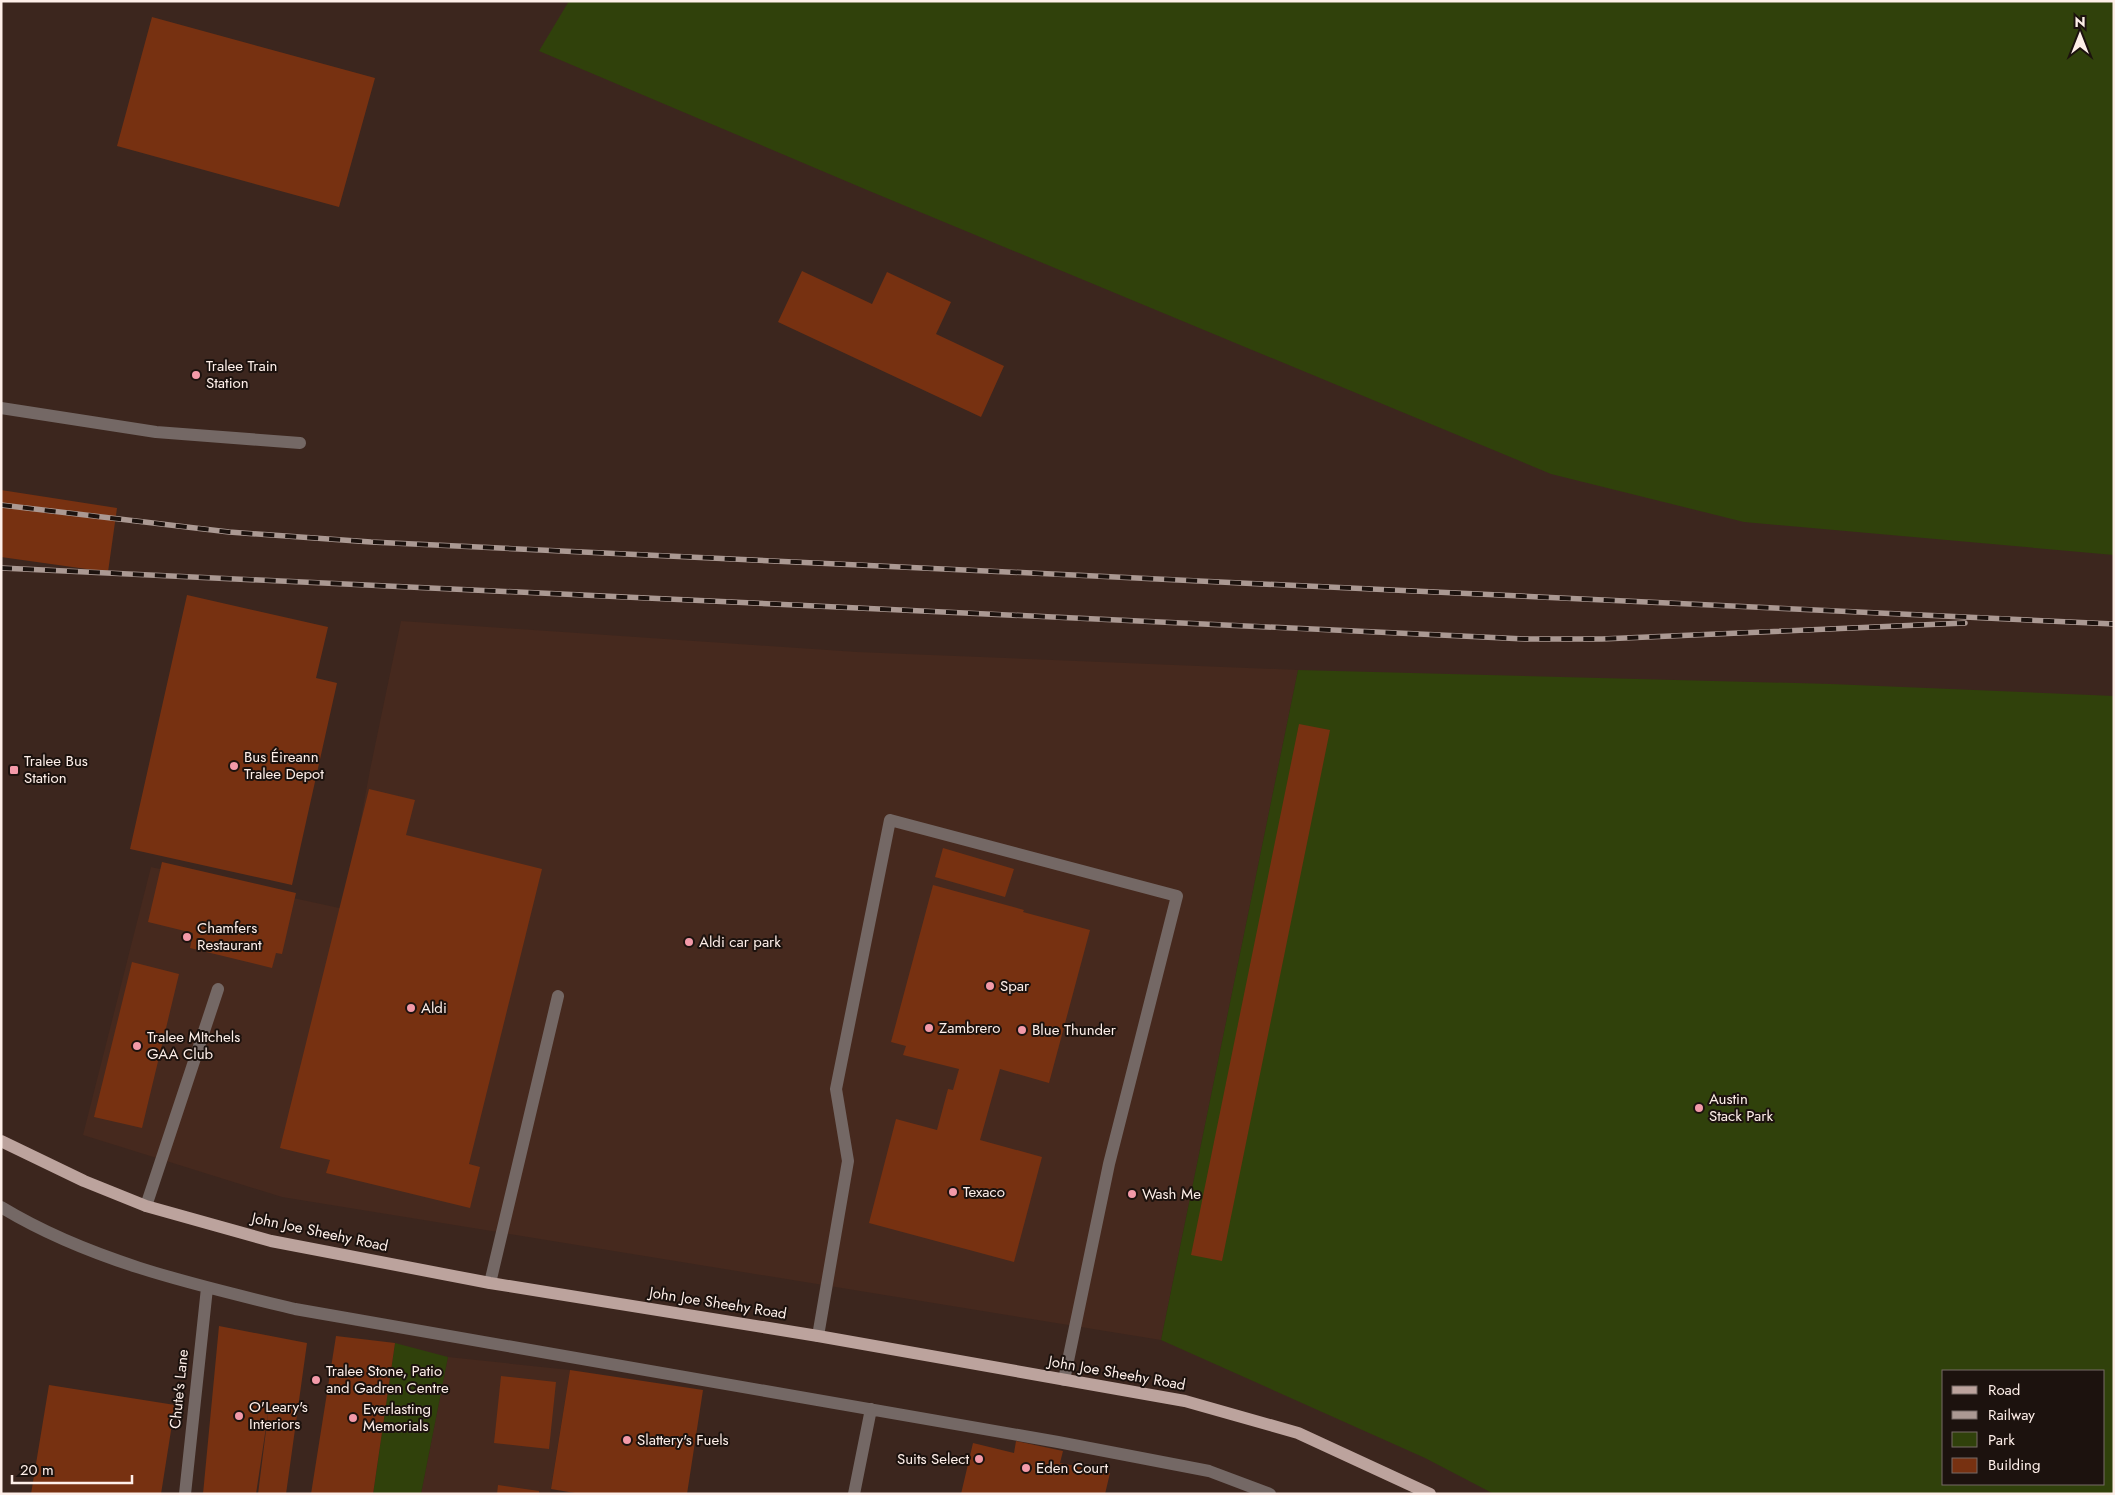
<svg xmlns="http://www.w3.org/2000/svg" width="2115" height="1495" font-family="Jost,sans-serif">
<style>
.built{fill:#46291e}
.green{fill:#30410b;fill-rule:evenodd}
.building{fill:#773111}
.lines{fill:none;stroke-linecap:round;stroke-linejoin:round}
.minor{stroke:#746865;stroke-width:12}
.major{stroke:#bca39d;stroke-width:12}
.rail-casing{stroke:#ab9993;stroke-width:5.5}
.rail{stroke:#1c120e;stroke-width:4;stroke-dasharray:11;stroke-linecap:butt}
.poi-dot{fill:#f39aa9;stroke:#1c120e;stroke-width:2}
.labels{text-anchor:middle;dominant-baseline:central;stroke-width:4;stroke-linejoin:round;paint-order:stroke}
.poi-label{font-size:15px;fill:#feefe9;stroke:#1c120e;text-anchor:start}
.street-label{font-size:15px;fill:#feefe9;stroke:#1c120e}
</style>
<rect width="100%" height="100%" fill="#3c261e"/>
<!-- built -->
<path class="built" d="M401,621L857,652L1298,670L1161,1340L282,1197L83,1135L151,867L344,909L370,770Z
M448,1357L570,1370L550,1494H421Z"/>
<!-- green -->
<path class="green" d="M569,1H2114V555L1744,522L1551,474L867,190L539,51Z
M1298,670L1831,684L2114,696V1494H1494L1425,1458L1161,1340ZM1944,1371H2104V1484H1944Z
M395,1343L448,1357L421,1494H373Z"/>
<!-- building -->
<path class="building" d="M152,17L375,78L339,207L117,146Z
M802,271L872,304L887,272L951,302L936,334L1004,366L981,417L778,322Z
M1,490L117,508L108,572L1,557Z
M187,595L328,627L316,678L337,683L292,885L130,849Z
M1299,724L1330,730L1222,1261L1191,1255Z
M369,789L415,800L406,835L542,869L469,1164L480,1167L470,1208L326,1173L330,1160L280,1148Z
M943,848L1014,869L1005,897L935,877Z
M162,862L296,893L282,954L276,953L272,968L190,948L193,933L148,922Z
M933,885L1024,910L1023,912L1090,930L1049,1083L1000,1069L980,1140L1042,1157L1014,1262L869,1223L896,1119L937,1130L948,1089L953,1090L959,1069L903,1055L906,1046L891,1042Z
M132,962L179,974L142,1128L94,1117Z
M219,1326L307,1343L286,1494H258L269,1407L256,1494H203Z
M336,1336L395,1343L373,1494H311Z
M570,1370L703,1390L687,1494H581L551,1489Z
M501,1376L556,1382L549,1449L494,1443Z
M49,1385L175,1405L161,1494H31Z
M1016,1441L1063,1451L1060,1463L1110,1473L1105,1494H961L973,1443L1014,1453Z
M498,1485L539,1491V1494H497Z"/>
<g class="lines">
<!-- minor -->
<path class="minor" d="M1,408L156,432L300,443
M146,1206L218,989
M1,1207C90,1261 195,1285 295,1309L1058,1442L1209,1471L1270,1494
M490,1283L558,996
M818,1336L848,1161L836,1089L890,820L1177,896L1109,1164L1064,1380
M185,1494L207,1288
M854,1494L871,1409"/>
<!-- major -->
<path class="major" d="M1,1141L84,1181L146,1206L271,1241L490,1283L818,1336L1185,1401L1298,1433L1430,1494"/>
<defs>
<path id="rail" d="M1,505L229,532L371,542L2114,624
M1,568L1525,639H1602L1965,623"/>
</defs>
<!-- rail casing -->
<use href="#rail" class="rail-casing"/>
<!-- rail -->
<use href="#rail" class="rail"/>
</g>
<!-- markers -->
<g class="poi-dot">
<circle cx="196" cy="375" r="5"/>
<circle cx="234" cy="766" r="5"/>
<rect x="9" y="765" width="10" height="10" rx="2.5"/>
<circle cx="187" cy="937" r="5"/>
<circle cx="689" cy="942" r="5"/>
<circle cx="990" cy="986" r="5"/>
<circle cx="411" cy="1008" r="5"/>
<circle cx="929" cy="1028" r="5"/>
<circle cx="1022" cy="1030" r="5"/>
<circle cx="137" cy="1046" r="5"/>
<circle cx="1699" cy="1108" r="5"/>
<circle cx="953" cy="1192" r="5"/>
<circle cx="1132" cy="1194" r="5"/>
<circle cx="316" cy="1380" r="5"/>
<circle cx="239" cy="1416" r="5"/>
<circle cx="353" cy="1418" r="5"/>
<circle cx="627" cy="1440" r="5"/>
<circle cx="979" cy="1459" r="5"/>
<circle cx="1026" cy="1468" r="5"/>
</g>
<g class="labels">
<!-- poi labels -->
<g class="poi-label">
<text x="206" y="366">Tralee Train<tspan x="206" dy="17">Station</tspan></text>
<text x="244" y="757">Bus Éireann<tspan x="244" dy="17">Tralee Depot</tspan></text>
<text x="24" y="761">Tralee Bus<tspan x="24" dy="17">Station</tspan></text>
<text x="197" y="928">Chamfers<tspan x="197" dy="17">Restaurant</tspan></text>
<text x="699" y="942">Aldi car park</text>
<text x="1000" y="986">Spar</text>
<text x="421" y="1008">Aldi</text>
<text x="939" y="1028">Zambrero</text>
<text x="1032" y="1030">Blue Thunder</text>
<text x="147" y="1037">Tralee MItchels<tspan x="147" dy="17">GAA Club</tspan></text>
<text x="1709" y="1099">Austin<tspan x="1709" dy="17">Stack Park</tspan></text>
<text x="963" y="1192">Texaco</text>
<text x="1142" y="1194">Wash Me</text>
<text x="326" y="1371">Tralee Stone, Patio<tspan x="326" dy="17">and Gadren Centre</tspan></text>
<text x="249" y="1407">O'Leary's<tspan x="249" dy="17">Interiors</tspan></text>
<text x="363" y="1409">Everlasting<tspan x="363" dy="17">Memorials</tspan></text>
<text x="637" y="1440">Slattery's Fuels</text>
<text x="969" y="1459" text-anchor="end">Suits Select</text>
<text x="1036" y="1468">Eden Court</text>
</g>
<!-- street labels -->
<g class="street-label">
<text transform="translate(320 1232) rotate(12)">John Joe Sheehy Road</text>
<text transform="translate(718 1303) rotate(9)">John Joe Sheehy Road</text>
<text transform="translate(1117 1373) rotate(10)">John Joe Sheehy Road</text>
<text transform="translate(179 1389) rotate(-84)">Chute's Lane</text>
</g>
</g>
<!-- border -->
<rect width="2115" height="1495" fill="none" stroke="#feefe9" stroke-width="5"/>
<!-- legend -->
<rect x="1942" y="1370" width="162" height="115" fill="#1c120e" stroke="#766a66"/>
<rect x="1952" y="1386" width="25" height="8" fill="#bca39d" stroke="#766a66"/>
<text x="1988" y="1395" font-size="15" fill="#feefe9">Road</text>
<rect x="1952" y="1411" width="25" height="8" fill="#ab9993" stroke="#766a66"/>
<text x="1988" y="1420" font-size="15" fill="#feefe9">Railway</text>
<rect x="1952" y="1432" width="25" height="15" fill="#30410b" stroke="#766a66"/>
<text x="1988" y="1445" font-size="15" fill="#feefe9">Park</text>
<rect x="1952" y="1458" width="25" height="15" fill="#773111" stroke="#766a66"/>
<text x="1988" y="1470" font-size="15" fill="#feefe9">Building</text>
<!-- north arrow -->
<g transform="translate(2080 35)" stroke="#1c120e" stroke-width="4" paint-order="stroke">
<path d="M0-4L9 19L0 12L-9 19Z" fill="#feefe9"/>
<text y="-8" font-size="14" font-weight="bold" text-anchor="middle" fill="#feefe9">N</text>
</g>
<!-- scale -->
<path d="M12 1475v8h120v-8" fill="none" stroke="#feefe9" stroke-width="2.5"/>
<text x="20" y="1475" font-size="15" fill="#feefe9" stroke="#1c120e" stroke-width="4" paint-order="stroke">20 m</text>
</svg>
